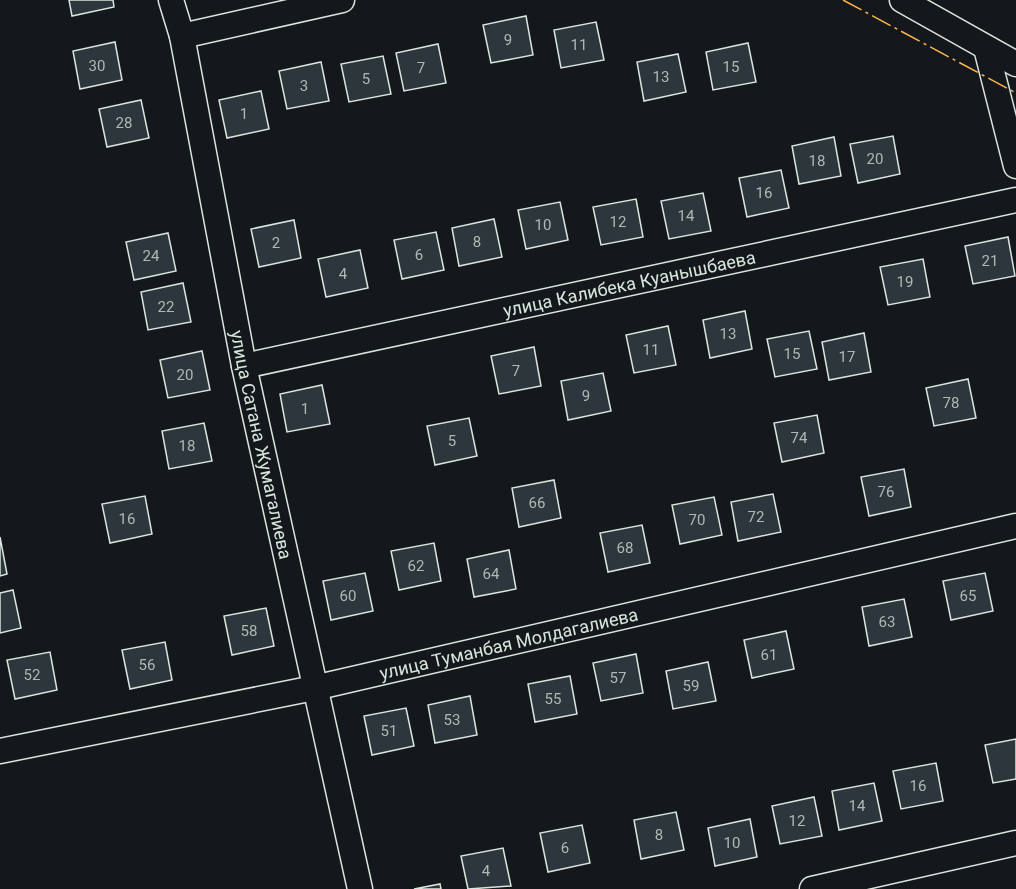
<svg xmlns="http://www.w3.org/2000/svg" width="1016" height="889" font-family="Roboto,sans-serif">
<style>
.building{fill:#2c363c;stroke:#d8e6dc;stroke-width:1.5}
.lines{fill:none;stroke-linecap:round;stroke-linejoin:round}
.minor-casing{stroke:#d8e6dc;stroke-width:27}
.minor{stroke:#14181c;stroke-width:24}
.power{stroke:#ffb74d;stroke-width:1.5;stroke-dasharray:21 4.5 3 4.5;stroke-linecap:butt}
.labels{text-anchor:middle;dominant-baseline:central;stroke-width:4.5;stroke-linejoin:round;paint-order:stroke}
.number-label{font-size:15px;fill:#adbab4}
.street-label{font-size:18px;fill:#d8e6dc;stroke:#14181c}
</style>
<rect width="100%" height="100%" fill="#14181c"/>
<!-- building -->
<path class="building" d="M69,0H113L114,7L72,16Z
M526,16L533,55L491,63L483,25Z
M596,22L604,60L561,68L554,30Z
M115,42L122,80L80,89L73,51Z
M748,43L756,82L713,90L706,52Z
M438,44L446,83L404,91L396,53Z
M678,54L686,92L644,101L637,62Z
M383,56L391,94L349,102L341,64Z
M321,62L329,101L287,109L279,71Z
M261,91L269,129L227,138L219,100Z
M141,100L149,138L107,147L99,109Z
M893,136L900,174L858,183L850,144Z
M834,137L841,176L799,184L792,146Z
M781,170L789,208L747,217L739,178Z
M703,193L711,231L669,239L661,201Z
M636,199L643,237L601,245L593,207Z
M560,202L568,240L526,249L518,210Z
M494,219L502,257L459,266L452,228Z
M294,220L301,258L259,267L251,229Z
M436,232L444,270L402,279L394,240Z
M168,233L176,271L134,280L126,242Z
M1008,237L1015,276L973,284L965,246Z
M360,250L368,288L326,297L318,259Z
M923,259L930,297L888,305L880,267Z
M183,283L191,322L148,330L141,292Z
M745,311L752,349L710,358L703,320Z
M668,326L676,365L634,373L626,335Z
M809,331L817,369L775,377L767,339Z
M864,333L871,372L829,380L822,342Z
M534,347L541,386L499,394L491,356Z
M202,351L210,390L168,398L160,360Z
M603,373L611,411L568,420L561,381Z
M968,379L976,418L934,426L926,388Z
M322,385L330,424L287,432L280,394Z
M817,415L824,453L782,462L774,423Z
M469,418L477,456L435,465L427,426Z
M204,423L212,461L169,469L162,431Z
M904,469L911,507L869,516L861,477Z
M554,480L561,518L519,527L512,488Z
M773,494L781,532L738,541L731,502Z
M145,496L152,534L110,543L102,504Z
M714,497L722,535L680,544L672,505Z
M642,525L650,563L608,572L600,533Z
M0,537L7,574L0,576Z
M434,543L441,581L399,590L391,551Z
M509,550L516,589L474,597L467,559Z
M365,573L373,611L331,620L323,581Z
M985,573L993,611L951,620L943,581Z
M13,590L21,628L0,633V593Z
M904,599L912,637L869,646L862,607Z
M266,608L274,646L232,655L224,616Z
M786,631L794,669L752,678L744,640Z
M165,642L172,680L130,689L122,650Z
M50,652L57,690L15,699L7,660Z
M636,654L643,693L601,701L593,663Z
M708,662L716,701L673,709L666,671Z
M570,676L577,714L535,722L528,684Z
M470,696L477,735L435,743L428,705Z
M406,708L414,746L372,755L364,716Z
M1016,739V779L993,783L985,745Z
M936,763L943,801L901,809L893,771Z
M874,783L882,821L839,830L832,791Z
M814,797L822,836L780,844L772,806Z
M676,812L684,850L641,859L634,820Z
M750,819L757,857L715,866L708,828Z
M582,825L590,863L548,872L540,833Z
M503,848L511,886L468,889L461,856Z
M440,884L441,889H414Z"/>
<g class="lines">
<defs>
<g id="minor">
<path id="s1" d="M171,0L182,36L244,366L360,889"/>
<path d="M902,0L1016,64"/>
<path d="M182,36L342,0"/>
<path d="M986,48L1016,166"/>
<path id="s2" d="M244,366L1016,200"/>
<path id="s3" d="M0,751L314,688L1016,526"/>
<path d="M812,889L1016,843"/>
</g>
</defs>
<!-- minor casing -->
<use href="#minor" class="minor-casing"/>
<!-- minor -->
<use href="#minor" class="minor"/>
<!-- power -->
<path class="power" d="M843,0L1016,93"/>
</g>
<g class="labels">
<!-- number labels -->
<g class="number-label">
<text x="508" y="40">9</text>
<text x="579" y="45">11</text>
<text x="97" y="66">30</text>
<text x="731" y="67">15</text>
<text x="421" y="68">7</text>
<text x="661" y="77">13</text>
<text x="366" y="79">5</text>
<text x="304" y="86">3</text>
<text x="244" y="114">1</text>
<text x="124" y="123">28</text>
<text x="875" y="159">20</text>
<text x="817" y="161">18</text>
<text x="764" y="193">16</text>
<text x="686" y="216">14</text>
<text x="618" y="222">12</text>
<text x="543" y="225">10</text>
<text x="477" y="242">8</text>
<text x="276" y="243">2</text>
<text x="419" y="255">6</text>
<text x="151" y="256">24</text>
<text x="990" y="261">21</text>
<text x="343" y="274">4</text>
<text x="905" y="282">19</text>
<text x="166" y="307">22</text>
<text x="728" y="334">13</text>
<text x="651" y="350">11</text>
<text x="792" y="354">15</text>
<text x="847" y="357">17</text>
<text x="516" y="371">7</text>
<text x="185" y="375">20</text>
<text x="586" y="396">9</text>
<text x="951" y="403">78</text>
<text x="305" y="409">1</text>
<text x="799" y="438">74</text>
<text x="452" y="441">5</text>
<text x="187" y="446">18</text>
<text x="886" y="492">76</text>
<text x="537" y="503">66</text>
<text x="756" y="517">72</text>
<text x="127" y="519">16</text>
<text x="697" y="520">70</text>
<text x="625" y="548">68</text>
<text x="416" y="566">62</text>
<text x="491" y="574">64</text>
<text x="348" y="596">60</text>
<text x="968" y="596">65</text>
<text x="887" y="622">63</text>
<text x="249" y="631">58</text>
<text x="769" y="655">61</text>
<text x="147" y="665">56</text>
<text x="32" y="675">52</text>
<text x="618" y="678">57</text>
<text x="691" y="686">59</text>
<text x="553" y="699">55</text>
<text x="452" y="720">53</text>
<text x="389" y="731">51</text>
<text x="918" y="786">16</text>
<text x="857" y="806">14</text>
<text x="797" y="821">12</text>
<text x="659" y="835">8</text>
<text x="732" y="843">10</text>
<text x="565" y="848">6</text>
<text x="486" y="871">4</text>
</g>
<!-- street labels -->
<g class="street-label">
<text stroke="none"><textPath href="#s2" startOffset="394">улица Калибека Куанышбаева</textPath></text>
<text stroke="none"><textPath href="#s1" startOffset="454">улица Сатана Жумагалиева</textPath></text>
<text stroke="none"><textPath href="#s3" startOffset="520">улица Туманбая Молдагалиева</textPath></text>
</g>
</g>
</svg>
